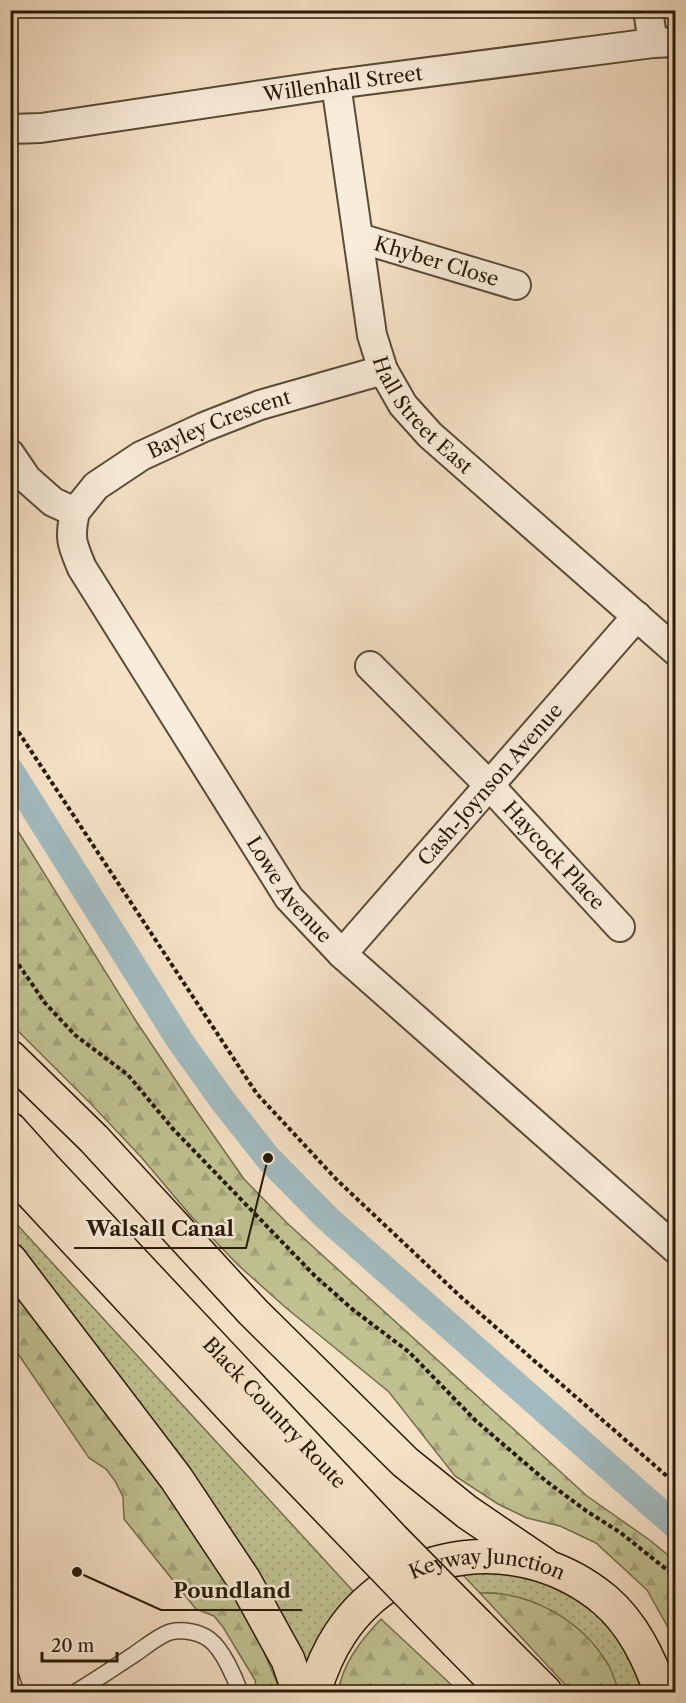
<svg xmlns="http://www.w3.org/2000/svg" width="686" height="1703" font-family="'Libre Caslon Text',serif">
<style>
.grass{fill:url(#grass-dots);stroke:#746e4c;stroke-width:1.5}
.forest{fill:url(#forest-firs);stroke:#746e4c;stroke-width:1.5}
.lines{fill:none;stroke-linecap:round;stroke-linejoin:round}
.canal{stroke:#a2bbc0;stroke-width:27}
.lane-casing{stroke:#5a4b36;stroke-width:18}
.street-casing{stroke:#5a4b36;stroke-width:32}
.highway-casing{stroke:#271906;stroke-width:36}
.path{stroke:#271906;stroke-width:4;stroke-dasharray:4.5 3;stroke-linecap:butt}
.lane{stroke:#f8ecda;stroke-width:15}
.street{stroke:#f8ecda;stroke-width:28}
.highway{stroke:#f5e1c6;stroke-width:33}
.highway-bridge-casing{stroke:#271906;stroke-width:36;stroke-linecap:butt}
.highway-bridge{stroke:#f5e1c6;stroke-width:33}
.labels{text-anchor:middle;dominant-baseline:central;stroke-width:5;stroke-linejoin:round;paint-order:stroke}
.street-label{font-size:20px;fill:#271906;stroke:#f8ecda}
.leader{fill:none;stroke:#271906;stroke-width:2}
.callout-dot{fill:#271906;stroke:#f8ecda;stroke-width:2}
.callout-label{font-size:21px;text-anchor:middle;font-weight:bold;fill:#271906;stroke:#f8ecda;stroke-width:5;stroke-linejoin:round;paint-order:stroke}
</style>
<defs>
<pattern id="grass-dots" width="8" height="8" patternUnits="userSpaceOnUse" patternTransform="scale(1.5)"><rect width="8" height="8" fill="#c0c292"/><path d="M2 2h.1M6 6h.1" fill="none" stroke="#a5a67c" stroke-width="1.8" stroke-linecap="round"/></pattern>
<pattern id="forest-firs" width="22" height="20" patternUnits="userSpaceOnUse" patternTransform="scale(1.5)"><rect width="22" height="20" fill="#c0c292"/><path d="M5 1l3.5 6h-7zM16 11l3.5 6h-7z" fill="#a5a67c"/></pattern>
</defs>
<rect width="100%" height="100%" fill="#f5e1c6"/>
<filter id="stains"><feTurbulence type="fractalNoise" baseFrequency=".00333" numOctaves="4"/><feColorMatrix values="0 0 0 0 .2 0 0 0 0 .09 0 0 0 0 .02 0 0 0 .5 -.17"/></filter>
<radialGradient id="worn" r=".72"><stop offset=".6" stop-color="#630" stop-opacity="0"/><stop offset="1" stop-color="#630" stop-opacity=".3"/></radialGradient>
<!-- grass -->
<path class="grass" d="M11,1218L353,1591L340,1607L325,1631L307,1683L11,1245Z
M473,1567L546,1581L594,1610L619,1638L636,1673L642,1692H619L609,1667L595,1647L585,1635L571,1624L555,1613L496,1593H480L458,1570Z"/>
<!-- forest -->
<path class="forest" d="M11,820L136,1021L193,1106L244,1179L287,1223L587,1496L651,1541L675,1561V1640L647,1590L596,1543L560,1526L527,1518L498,1504L455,1476L389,1392L285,1307L238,1265L190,1215L142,1158L93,1106L11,1024Z
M10,1286L142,1455L234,1591L260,1643L281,1692H257L255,1680L223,1627L214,1616L196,1609L124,1519L123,1497L115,1481L106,1469L89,1458L14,1348L11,1350Z
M480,1593C531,1591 583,1621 609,1666C613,1674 616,1684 619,1692H572Z
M381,1619L459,1692H338C343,1663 361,1640 381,1619Z"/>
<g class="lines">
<!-- canal -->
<path class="canal" d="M10,770L180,1041L223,1101L268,1158L328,1219L676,1526"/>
<defs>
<path id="lane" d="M10,1674L14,1687L10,1688
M76,1692C96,1680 115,1667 135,1654C145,1647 158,1636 170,1632C183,1629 200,1632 210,1640C223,1650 235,1678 240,1692"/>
<g id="street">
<path d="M648,10L653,43"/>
<path id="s1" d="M336,84L372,335L383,370L403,405L430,435L676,651"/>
<path id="s2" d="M10,129L41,128L336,84L653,43L676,42"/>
<path id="s3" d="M359,238L516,285"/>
<path id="s4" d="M10,454L27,479L53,502L75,512C69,539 72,544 82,568L289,898L342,954L676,1249"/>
<path id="s5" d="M75,512L96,486L141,456L204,427L260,405L383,370"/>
<path id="s6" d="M370,666L489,785L620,927"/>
<path id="s7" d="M342,954L637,616"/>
</g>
<g id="highway">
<path d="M10,1057L94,1139L253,1312L405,1462L467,1512L545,1565"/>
<path id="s8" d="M10,1129L44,1167L393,1539"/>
<path d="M10,1170L250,1428L374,1557"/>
<path d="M10,1260L176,1478L244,1580L288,1660L299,1692"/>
<path d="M478,1625L545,1692"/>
<path d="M457,1643L505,1692"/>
<path id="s9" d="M314,1692C320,1672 328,1652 340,1634C399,1544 524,1532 605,1600C633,1624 649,1658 661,1692"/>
</g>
</defs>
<!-- lane casing -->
<use href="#lane" class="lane-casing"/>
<!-- street casing -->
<use href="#street" class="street-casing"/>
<!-- highway casing -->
<use href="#highway" class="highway-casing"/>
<!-- path -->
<path class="path" d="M10,719L257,1094L337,1180L461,1297L676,1484
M10,952L45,1003L75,1035L128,1075L173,1129L315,1276L352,1309L409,1352L476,1421L546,1481L585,1510L621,1533L676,1577"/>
<!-- lane -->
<use href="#lane" class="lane"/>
<!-- street -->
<use href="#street" class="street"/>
<!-- highway -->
<use href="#highway" class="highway"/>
<defs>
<path id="highway-bridge" d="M393,1539L478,1625
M374,1557L457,1643"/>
</defs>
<!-- highway-bridge casing -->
<use href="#highway-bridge" class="highway-bridge-casing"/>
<!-- highway-bridge -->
<use href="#highway-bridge" class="highway-bridge"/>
</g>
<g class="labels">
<!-- street labels -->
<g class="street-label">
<text stroke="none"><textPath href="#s2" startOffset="336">Willenhall Street</textPath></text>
<text stroke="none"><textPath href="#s3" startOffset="81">Khyber Close</textPath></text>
<text stroke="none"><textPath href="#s1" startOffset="350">Hall Street East</textPath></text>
<text stroke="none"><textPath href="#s5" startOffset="172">Bayley Crescent</textPath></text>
<text stroke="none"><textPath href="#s7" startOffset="225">Cash-Joynson Avenue</textPath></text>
<text stroke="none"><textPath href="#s6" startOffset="264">Haycock Place</textPath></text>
<text stroke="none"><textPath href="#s4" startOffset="530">Lowe Avenue</textPath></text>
<text stroke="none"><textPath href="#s8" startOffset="388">Black Country Route</textPath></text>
<text stroke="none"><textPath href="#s9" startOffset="237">Keyway Junction</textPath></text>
</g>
</g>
<!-- callouts -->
<path class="leader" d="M268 1158L246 1248H74M77 1572L161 1610H302"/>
<g class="callout-dot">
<circle cx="268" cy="1158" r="6"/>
<circle cx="77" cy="1572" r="6"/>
</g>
<g class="callout-label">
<text x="160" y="1236">Walsall Canal</text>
<text x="232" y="1598">Poundland</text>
</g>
<!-- margin -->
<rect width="686" height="1703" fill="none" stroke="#f5e1c6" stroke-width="36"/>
<rect x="12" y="12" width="662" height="1679" fill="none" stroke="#271906" stroke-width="3"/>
<rect x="18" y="18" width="650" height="1667" fill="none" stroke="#271906" stroke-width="1.5"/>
<!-- scale -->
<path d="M42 1652v9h75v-9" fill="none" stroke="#271906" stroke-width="3"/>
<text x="51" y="1652" font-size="18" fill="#271906" stroke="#f8ecda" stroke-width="4.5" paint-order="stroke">20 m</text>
<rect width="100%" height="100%" filter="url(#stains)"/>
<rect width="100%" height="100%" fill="url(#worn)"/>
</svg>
